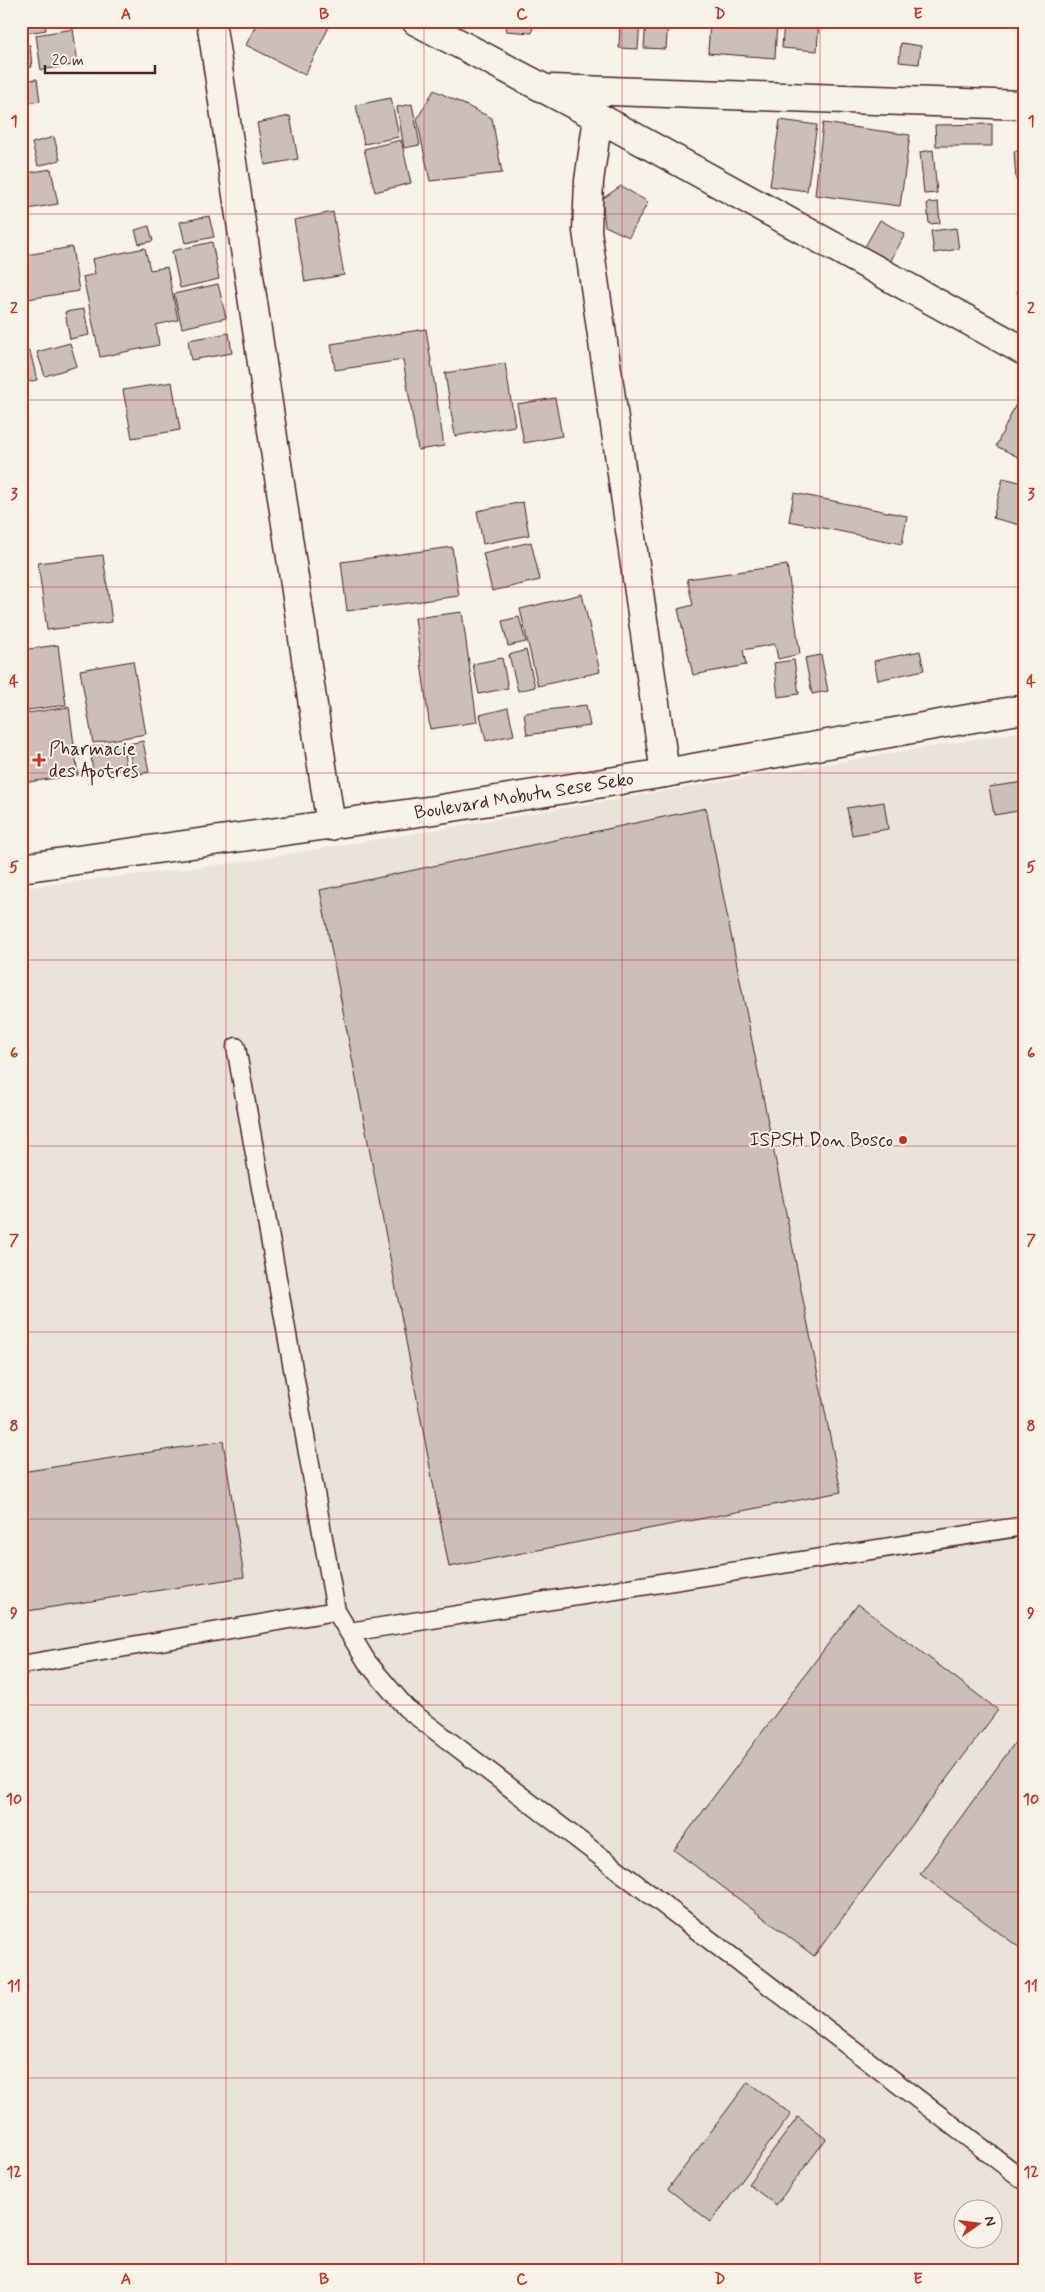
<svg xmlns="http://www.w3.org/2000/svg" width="1045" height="2292" font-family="Mynerve,sans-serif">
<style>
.built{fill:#eae3da;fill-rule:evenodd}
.building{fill:#ccbfb9;stroke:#4a1f2b}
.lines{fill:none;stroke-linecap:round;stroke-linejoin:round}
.service-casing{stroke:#4a1f2b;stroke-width:21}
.minor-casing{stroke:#4a1f2b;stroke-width:31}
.tertiary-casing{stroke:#4a1f2b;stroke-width:31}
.service{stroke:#f7f3e8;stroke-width:18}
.minor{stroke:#f7f3e8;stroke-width:28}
.tertiary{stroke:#f7f3e8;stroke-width:28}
.grid{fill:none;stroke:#c8321e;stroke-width:1;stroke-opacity:0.55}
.poi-dot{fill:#c8321e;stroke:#f7f3e8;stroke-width:2}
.labels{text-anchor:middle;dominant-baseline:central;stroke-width:4;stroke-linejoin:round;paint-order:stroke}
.poi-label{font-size:19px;fill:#4a1f2b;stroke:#f7f3e8;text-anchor:start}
.street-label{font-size:19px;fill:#4a1f2b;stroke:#f7f3e8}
.neatline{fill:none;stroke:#c8321e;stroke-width:2}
.grid-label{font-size:16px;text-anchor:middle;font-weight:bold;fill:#c8321e}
</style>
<rect width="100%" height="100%" fill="#f7f3e8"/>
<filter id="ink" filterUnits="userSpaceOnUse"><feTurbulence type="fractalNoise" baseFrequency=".02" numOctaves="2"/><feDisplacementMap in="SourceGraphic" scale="10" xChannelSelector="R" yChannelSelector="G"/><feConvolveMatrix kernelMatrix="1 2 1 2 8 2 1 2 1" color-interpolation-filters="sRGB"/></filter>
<g filter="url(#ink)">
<!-- built -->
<path class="built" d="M1024,731V2271H21V888L235,863ZM962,2210H992V2240H962Z"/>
<!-- building -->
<path class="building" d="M21,21H45L46,30L21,34Z
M51,21H85L52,26Z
M258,21H327L331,23L305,75L246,45Z
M507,21H533L532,33L506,31Z
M620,21H640L638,49L619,48Z
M646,21H668L666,49L644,48Z
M710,21H777L775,58L708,53Z
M784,21H819L817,51L782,48Z
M73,29L78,64L41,70L36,35Z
M901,43L921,46L919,64L899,62Z
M30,45L32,67H21V46Z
M37,79L40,101L21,104V81Z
M434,90L492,118L502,173L430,181L417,119Z
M391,98L399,137L364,144L356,105Z
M412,104L420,145L404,148L397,107Z
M290,116L298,159L265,165L257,123Z
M780,120L817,125L807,191L770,186Z
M823,123L910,135L900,206L815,195Z
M992,124V146H936L935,125Z
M54,137L60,160L38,166L32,143Z
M401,140L411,183L375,192L364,149Z
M933,150L937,193L924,194L920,152Z
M1014,151H1024V180H1016Z
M51,169L58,204L21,210V174Z
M621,186L648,202L629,237L605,226L602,199Z
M938,202L940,223L929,224L927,203Z
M333,212L344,275L305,282L294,220Z
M209,216L214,237L185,243L180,222Z
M880,220L905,234L888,266L862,252Z
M149,226L153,241L139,244L135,230Z
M956,228L959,249L934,253L931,231Z
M212,242L219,279L180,288L172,251Z
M72,247L79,291L21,300V256Z
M145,248L150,270L167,267L178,320L156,325L159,345L100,357L83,277L95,274L92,259Z
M218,284L226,318L182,328L174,294Z
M1024,290V326L1017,291Z
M84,309L89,335L70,339L65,312Z
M426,329L444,446L418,450L403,360L335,370L331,344Z
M229,333L232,353L191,360L188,340Z
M70,343L77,366L45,376L37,352Z
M30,351L37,380L21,383V353Z
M505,363L515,426L455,436L445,373Z
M172,382L180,430L132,438L123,390Z
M555,398L562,436L524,443L517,404Z
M1016,404L1024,408V460L996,446Z
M1003,478L1024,483V526L993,518Z
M794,493L907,516L902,544L789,521Z
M523,502L529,535L483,544L477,511Z
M531,542L540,580L492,591L483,553Z
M452,547L459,596L347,611L341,562Z
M103,555L112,622L47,630L38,563Z
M787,565L800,654L778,659L775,644L743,650L746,665L693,675L678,609L693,605L687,579Z
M582,594L600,672L538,686L520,609Z
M462,612L477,722L430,729L415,618Z
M519,617L526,642L508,646L502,621Z
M58,645L66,705L21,711V650Z
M526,650L535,687L518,691L509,655Z
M920,651L924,670L878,680L874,661Z
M821,655L828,691L812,694L805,658Z
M502,658L508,688L479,694L473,664Z
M794,660L799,694L778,697L774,663Z
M133,661L146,734L93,743L80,670Z
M586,705L590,726L527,735L524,713Z
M69,707L78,775L21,783V714Z
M508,708L514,735L486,741L480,715Z
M143,741L149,772L134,775L128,744Z
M123,743L126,768L93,773L90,747Z
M1024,782V810L994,815L989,787Z
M884,802L888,829L852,835L847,808Z
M706,808L841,1492L449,1567L320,890Z
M223,1441L244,1577L21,1612V1472Z
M858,1604L998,1710L814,1956L674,1850Z
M1024,1730V1951L920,1874Z
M748,2082L791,2114L711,2222L668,2189Z
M798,2117L826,2139L776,2205L748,2184Z"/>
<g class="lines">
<defs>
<path id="service" d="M236,1047L336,1611L367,1662L406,1708L1024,2180
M349,1632L1024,1526
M21,1665L336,1611"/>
<path id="minor" d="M211,21L331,826
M416,21L598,117L1024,351
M551,89L1024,105
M598,117L589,181L587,231L665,773"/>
<path id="tertiary" d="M21,868L434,810L665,773L1024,709"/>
</defs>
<!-- service casing -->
<use href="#service" class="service-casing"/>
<!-- minor casing -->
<use href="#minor" class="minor-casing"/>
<!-- tertiary casing -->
<use href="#tertiary" class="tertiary-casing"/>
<!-- service -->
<use href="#service" class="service"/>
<!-- minor -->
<use href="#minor" class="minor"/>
<!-- tertiary -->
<use href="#tertiary" class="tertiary"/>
</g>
</g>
<!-- grid -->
<path class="grid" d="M226,21V2271M424,21V2271M622,21V2271M820,21V2271M21,214H1024M21,400H1024M21,587H1024M21,773H1024M21,960H1024M21,1146H1024M21,1332H1024M21,1519H1024M21,1705H1024M21,1892H1024M21,2078H1024"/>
<!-- markers -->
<g class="poi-dot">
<path d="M36.5 752.5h5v5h5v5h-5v5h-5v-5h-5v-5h5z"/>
<circle cx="903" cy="1140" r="5"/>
</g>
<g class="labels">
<!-- poi labels -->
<g class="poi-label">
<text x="49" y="749">Pharmacie<tspan x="49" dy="22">des Apotres</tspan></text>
<text x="893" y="1140" text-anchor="end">ISPSH Don Bosco</text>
</g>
<!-- street labels -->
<g class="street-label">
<text transform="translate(524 796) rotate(-9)">Boulevard Mobutu Sese Seko</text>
</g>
</g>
<!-- margin -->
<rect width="1045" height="2292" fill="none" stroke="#f7f3e8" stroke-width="55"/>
<!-- north arrow -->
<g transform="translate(978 2224) rotate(76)"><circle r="24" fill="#f7f3e8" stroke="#b29e9c"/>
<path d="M0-4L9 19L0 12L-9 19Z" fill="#c8321e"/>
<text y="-8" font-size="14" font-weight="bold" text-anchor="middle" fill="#4a1f2b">N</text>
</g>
<!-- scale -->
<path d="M45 65v8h110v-8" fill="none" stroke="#4a1f2b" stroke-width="2.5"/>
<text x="52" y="65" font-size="15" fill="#4a1f2b" stroke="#f7f3e8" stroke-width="4" paint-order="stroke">20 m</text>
<rect x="28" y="28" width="990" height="2236" class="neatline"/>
<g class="grid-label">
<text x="126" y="19">A</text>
<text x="324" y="19">B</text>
<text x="522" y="19">C</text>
<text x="720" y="19">D</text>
<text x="918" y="19">E</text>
<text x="14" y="126">1</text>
<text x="1031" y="126">1</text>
<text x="14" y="313">2</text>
<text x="1031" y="313">2</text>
<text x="14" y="499">3</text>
<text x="1031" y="499">3</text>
<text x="14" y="686">4</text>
<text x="1031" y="686">4</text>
<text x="14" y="872">5</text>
<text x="1031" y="872">5</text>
<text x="14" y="1058">6</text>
<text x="1031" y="1058">6</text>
<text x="14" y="1245">7</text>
<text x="1031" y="1245">7</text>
<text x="14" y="1431">8</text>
<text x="1031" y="1431">8</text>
<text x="14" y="1618">9</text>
<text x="1031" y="1618">9</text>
<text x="14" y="1804">10</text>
<text x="1031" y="1804">10</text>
<text x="14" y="1991">11</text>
<text x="1031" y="1991">11</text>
<text x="14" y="2177">12</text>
<text x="1031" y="2177">12</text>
<text x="126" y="2284">A</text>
<text x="324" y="2284">B</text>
<text x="522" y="2284">C</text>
<text x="720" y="2284">D</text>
<text x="918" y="2284">E</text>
</g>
</svg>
